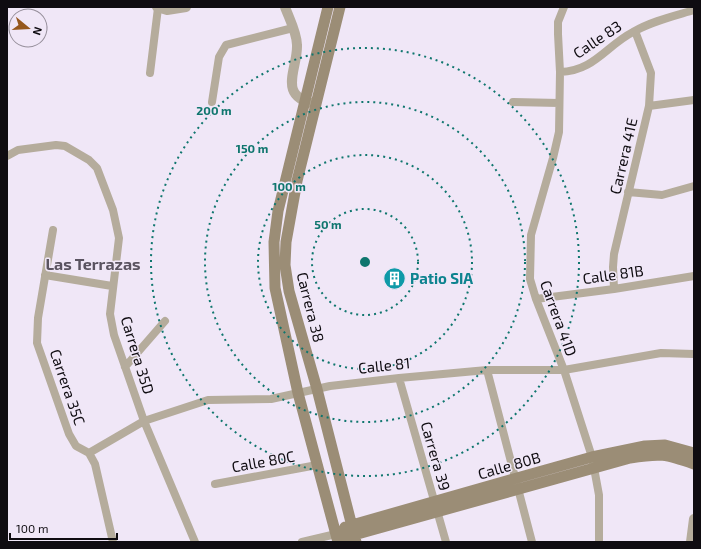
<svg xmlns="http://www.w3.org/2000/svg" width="701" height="549" font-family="'Exo 2',sans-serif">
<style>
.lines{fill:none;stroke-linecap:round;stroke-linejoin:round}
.minor{stroke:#b5ac9c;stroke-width:8}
.tertiary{stroke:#b5ac9c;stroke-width:10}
.secondary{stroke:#9b8d76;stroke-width:11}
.ring{fill:none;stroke:#0f766e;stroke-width:2;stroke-dasharray:2 4}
.labels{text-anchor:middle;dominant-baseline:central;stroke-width:3;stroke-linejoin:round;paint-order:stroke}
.street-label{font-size:15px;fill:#0f0c11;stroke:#f0e7f7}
.culture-label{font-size:15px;font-weight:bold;fill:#0d838f;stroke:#f0e7f7;text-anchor:start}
.neighbourhood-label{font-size:16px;font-weight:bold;fill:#5a5360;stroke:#f0e7f7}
.centre{fill:#0f766e;stroke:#f0e7f7;stroke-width:2}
.ring-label{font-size:12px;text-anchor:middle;font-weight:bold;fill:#0f766e;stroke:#f0e7f7;stroke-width:3;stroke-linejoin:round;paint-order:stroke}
</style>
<rect width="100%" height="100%" fill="#f0e7f7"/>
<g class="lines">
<!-- minor -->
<path class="minor" d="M564,7L558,22V34L560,72L559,132L553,158L531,235L530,279L536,299L564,370L592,457L599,495V542
M560,72C594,71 606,46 633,32C652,21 674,16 694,10
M150,73L158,8
M212,102L219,57L226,45L293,28
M513,102L559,103
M649,106L694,100
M7,156L18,150L56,145L65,146L89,160L97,168L113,210L119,238L110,314L114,335L144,421L195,542
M628,192L662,195L694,186
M53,230L38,318L37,343L69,434L76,446L89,453L95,464L113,542
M45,275L112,286
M614,289L613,267L614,254L649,106L651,73L635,31
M536,299L614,289L694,276
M125,367L165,321
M487,370L532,542
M399,378L446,542
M89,453L144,421L208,400L271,399L330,386L399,378L487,370H564L661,353L694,354
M215,484L317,465
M302,542L336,534"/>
<!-- tertiary -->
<path class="tertiary" d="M157,7L167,10L186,7
M285,7C289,18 297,33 297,45C298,69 276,97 316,104
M691,542L694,519"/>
<!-- secondary -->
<path class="secondary" d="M328,7L278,211L274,242L275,288L298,393L338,542
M340,7L297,181L286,242L285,265L289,291L317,389L356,542
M345,527L517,478L592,457L645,446L665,445L694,453
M336,534L348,536L354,535L630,458C661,453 665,454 694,464"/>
</g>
<!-- distance rings -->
<g class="ring">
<circle cx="365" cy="262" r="53"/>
<circle cx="365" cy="262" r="107"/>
<circle cx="365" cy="262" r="160"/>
<circle cx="365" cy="262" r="214"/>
</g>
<!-- icons -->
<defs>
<symbol id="building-disc" viewBox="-11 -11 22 22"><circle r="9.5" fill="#0f9aa8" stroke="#f0e7f7"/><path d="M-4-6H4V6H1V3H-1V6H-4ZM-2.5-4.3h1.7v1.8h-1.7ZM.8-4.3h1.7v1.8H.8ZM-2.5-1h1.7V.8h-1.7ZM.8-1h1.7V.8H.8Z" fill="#fff"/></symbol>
</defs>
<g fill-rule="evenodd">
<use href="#building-disc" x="382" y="266" width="25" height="25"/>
</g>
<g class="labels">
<!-- street labels -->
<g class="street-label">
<text transform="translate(597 39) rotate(-34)">Calle 83</text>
<text transform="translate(623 156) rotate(-77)">Carrera 41E</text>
<text transform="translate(613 274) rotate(-8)">Calle 81B</text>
<text transform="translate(311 307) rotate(76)">Carrera 38</text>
<text transform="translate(559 318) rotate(70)">Carrera 41D</text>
<text transform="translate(138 355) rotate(73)">Carrera 35D</text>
<text transform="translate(384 365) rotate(-6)">Calle 81</text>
<text transform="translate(68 387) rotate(71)">Carrera 35C</text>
<text transform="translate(436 456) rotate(74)">Carrera 39</text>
<text transform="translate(263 461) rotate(-10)">Calle 80C</text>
<text transform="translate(509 465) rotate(-16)">Calle 80B</text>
</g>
<!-- culture labels -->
<g class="culture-label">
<text x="410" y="278">Patio SIA</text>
</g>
<!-- neighbourhood labels -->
<g class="neighbourhood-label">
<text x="93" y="263">Las Terrazas</text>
</g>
</g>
<circle cx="365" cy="262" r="6" class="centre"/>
<g class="ring-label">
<text x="214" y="115">200 m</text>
<text x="252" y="153">150 m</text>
<text x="289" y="191">100 m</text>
<text x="328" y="229">50 m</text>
</g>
<!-- border -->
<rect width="701" height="549" fill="none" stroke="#0f0c11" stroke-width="16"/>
<!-- north arrow -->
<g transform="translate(28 28) rotate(108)"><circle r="19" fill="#f0e7f7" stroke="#968f9b"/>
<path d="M0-3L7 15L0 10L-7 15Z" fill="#95571d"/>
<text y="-6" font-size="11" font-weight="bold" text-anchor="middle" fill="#0f0c11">N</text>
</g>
<!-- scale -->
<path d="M10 533v6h107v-6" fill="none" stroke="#0f0c11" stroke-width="2"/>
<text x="16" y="533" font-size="12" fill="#0f0c11" stroke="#f0e7f7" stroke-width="3" paint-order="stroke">100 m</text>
</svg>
